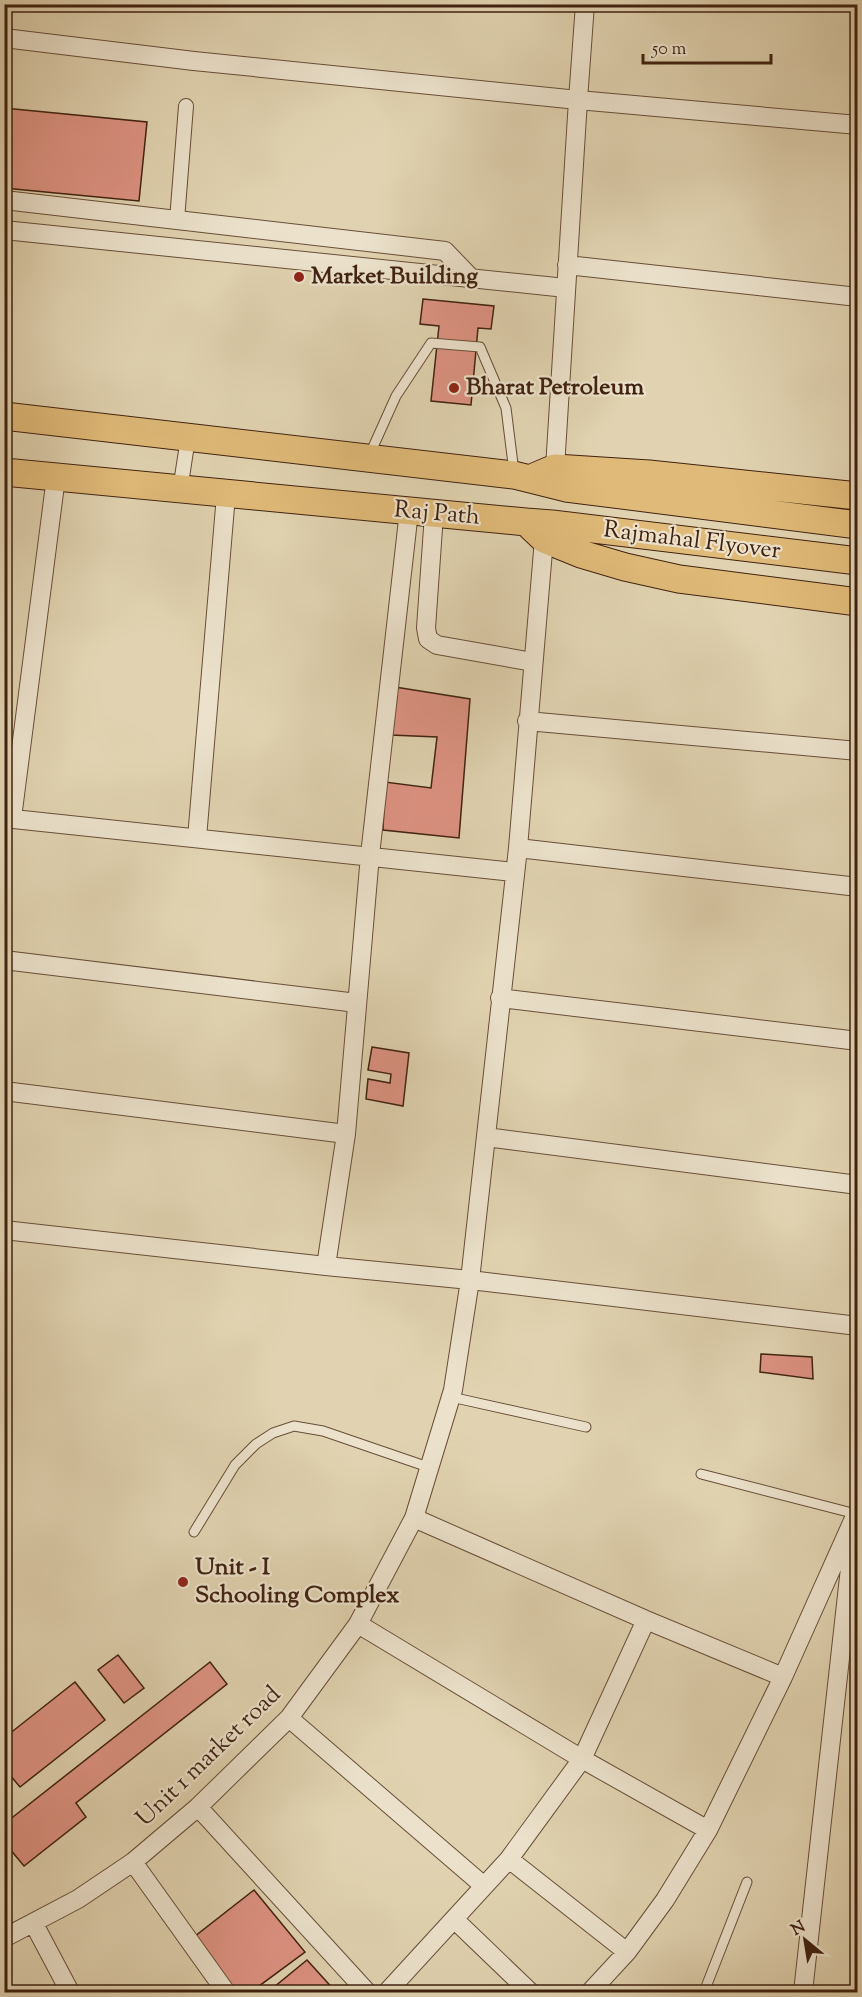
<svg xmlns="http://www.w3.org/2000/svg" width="862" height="1997" font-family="'Sorts Mill Goudy',serif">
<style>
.building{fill:#de9383;stroke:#402210;stroke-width:1.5}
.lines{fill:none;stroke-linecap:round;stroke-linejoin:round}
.service-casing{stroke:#684e38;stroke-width:11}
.pedestrian-casing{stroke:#684e38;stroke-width:16}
.minor-casing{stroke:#684e38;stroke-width:20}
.primary-casing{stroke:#402210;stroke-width:29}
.service{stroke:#ece2cc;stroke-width:9}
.pedestrian{stroke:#ece2cc;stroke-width:14}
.minor{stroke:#ece2cc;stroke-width:18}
.primary{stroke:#e0ba78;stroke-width:27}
.poi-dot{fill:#8f2418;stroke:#ece2cc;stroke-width:2}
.labels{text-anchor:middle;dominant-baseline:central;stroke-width:4.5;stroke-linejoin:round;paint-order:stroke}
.poi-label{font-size:24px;font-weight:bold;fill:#402210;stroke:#ece2cc;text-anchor:start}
.street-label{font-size:24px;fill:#402210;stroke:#ece2cc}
</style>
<rect width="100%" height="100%" fill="#e1d3b1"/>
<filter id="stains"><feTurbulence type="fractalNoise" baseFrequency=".00333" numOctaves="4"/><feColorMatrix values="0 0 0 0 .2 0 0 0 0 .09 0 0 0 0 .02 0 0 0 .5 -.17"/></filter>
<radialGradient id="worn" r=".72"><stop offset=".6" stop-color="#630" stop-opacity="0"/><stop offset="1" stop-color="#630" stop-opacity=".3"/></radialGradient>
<!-- building -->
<path class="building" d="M4,108L147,122L139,201L4,188Z
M423,299L494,306L491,329L478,328L471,405L431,401L439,326L420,324Z
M395,687L470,699L459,838L383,830L385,782L431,788L437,737L391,735Z
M372,1047L409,1053L403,1106L366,1099L368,1079L390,1083L391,1074L368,1070Z
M761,1354L812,1357L813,1379L760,1372Z
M118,1655L144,1688L124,1703L98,1670Z
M210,1662L227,1684L76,1803L86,1817L24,1866L4,1842V1824Z
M75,1682L105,1720L20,1787L4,1768V1738Z
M254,1890L305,1952L251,1992H235L194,1937Z
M307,1960L336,1992H268Z"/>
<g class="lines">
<defs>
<path id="service" d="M369,456L396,396L431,343L480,347L506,408L514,472
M451,1397L586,1427
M701,1474L856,1514
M194,1532L235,1465L256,1444L273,1433L294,1426L323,1431L431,1468
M704,1992L747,1882"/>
<path id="pedestrian" d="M177,220L186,106
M180,490L188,438"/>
<path id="minor" d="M585,4L578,100L858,125
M4,38L194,61L578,100L555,468
M4,200L445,251L471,278
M4,230L566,288
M567,265L858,297
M434,514L426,628L428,639L437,645L533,662
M527,721L858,751
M4,818L514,872
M12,818L56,477
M197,838L226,495
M518,848L858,887
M4,960L357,1003
M500,998L858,1041
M4,1091L346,1134
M486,1137L858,1185
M4,1230L326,1266L470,1280L858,1326
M326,1266L346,1134L370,855L409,511
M646,1620L783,1677
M358,1624L582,1759L708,1830
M289,1718L484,1886
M198,1807L367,1992
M509,1859L627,1952
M133,1862L226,1992
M454,1919L530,1992
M34,1924L70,1992
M4,1938L78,1899L133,1862L198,1807L289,1718L358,1624L414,1518L453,1390L470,1280L518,848L544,539
M387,1992L509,1859L582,1759L646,1620L414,1518
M590,1992L627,1952L665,1900L708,1830L783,1677L856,1514
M803,1992L854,1532"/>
<path id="primary" d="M4,416L514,475L566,488L858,525
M4,472L526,522L544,539L581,554L625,567L679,579L858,602
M534,477L555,468L649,474L858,496
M526,522L552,524L858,561"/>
</defs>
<!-- service casing -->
<use href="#service" class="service-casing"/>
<!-- pedestrian casing -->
<use href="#pedestrian" class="pedestrian-casing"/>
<!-- minor casing -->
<use href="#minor" class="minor-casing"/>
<!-- primary casing -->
<use href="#primary" class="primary-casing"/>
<!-- service -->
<use href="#service" class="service"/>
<!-- pedestrian -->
<use href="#pedestrian" class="pedestrian"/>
<!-- minor -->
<use href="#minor" class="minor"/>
<!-- primary -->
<use href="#primary" class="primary"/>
</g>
<!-- markers -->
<g class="poi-dot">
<circle cx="299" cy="277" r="6"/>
<circle cx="454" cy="388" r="6"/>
<circle cx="183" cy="1582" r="6"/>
</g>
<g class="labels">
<!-- poi labels -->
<g class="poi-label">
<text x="311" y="277">Market Building</text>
<text x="466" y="388">Bharat Petroleum</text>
<text x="195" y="1568">Unit - I<tspan x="195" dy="28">Schooling Complex</tspan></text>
</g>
<!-- street labels -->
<g class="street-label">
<text transform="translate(437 514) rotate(5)">Raj Path</text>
<text transform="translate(692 541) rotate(7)">Rajmahal Flyover</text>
<text transform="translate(209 1757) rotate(-44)">Unit 1 market road</text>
</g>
</g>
<!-- margin -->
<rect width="862" height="1997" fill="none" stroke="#e1d3b1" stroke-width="24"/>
<rect x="6" y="6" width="850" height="1985" fill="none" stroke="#402210" stroke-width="3"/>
<rect x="12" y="12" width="838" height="1973" fill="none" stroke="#402210" stroke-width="1.5"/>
<!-- north arrow -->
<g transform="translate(805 1940) rotate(330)" stroke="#ece2cc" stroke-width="4.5" paint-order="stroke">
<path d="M0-4.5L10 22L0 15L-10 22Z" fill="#402210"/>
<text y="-9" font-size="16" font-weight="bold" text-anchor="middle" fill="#402210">N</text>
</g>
<!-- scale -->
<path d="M643 54v9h128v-9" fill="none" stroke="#402210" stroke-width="3"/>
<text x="652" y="54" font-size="18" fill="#402210" stroke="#ece2cc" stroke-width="4.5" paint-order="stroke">50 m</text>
<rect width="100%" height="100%" filter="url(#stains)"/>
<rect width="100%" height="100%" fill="url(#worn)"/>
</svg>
